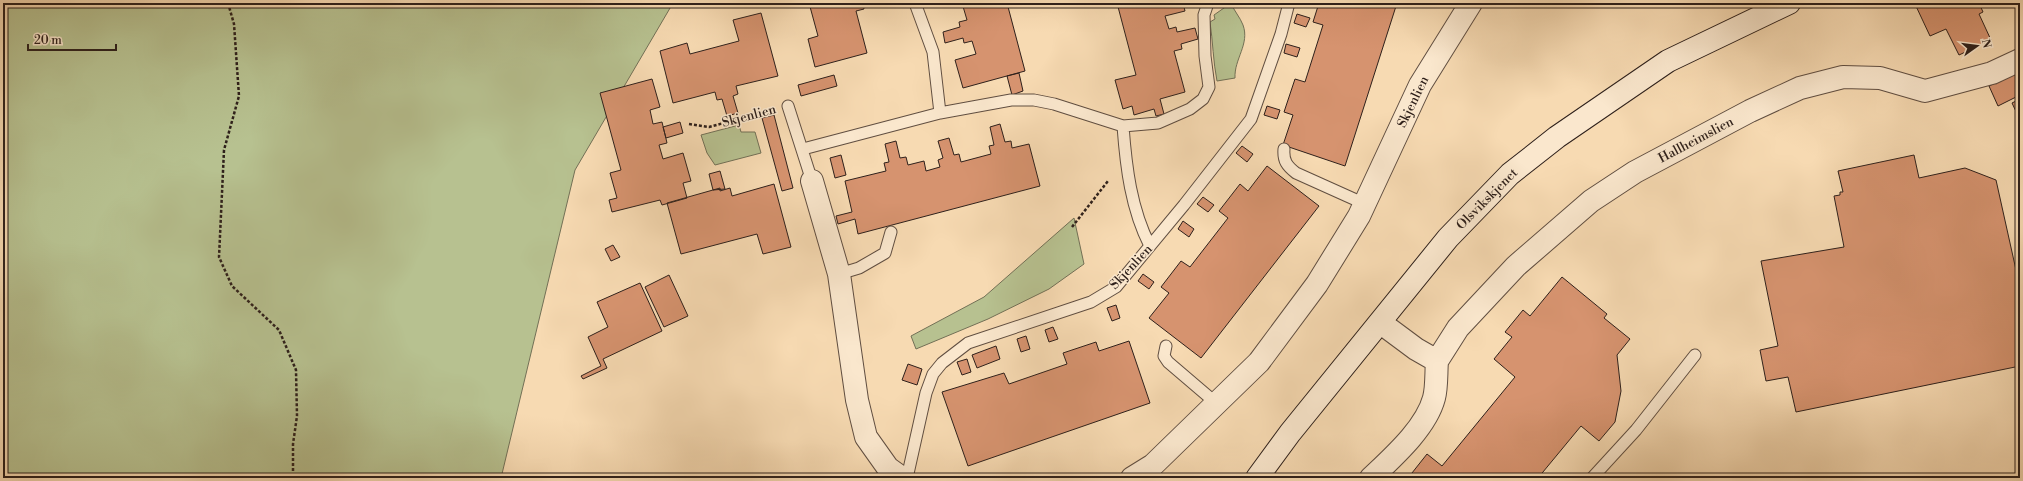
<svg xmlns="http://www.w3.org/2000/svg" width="2023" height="481" font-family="'Libre Bodoni',serif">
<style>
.green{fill:#b7c190;stroke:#727056}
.building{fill:#d6936f;stroke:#2e201b}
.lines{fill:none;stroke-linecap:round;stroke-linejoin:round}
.lane-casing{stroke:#604e41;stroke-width:13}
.street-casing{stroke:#604e41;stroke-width:24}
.secondary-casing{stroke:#2e201b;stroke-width:24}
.path{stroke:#2e201b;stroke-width:2.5;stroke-dasharray:3 2;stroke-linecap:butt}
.lane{stroke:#fae7cd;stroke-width:11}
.street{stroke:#fae7cd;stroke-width:22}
.secondary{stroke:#fae7cd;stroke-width:22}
.labels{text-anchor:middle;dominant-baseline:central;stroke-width:3;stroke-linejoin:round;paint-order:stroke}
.street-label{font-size:13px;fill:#2e201b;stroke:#fae7cd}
</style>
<rect width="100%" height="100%" fill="#f7dab2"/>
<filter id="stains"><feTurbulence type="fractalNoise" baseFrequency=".005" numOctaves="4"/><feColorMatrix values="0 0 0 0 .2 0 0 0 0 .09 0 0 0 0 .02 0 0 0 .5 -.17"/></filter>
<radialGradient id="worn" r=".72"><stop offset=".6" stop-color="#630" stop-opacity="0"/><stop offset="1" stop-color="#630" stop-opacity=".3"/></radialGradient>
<!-- green -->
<path class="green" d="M3,3H673L575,170L501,478H3Z
M1231,3C1234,11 1240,17 1243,25C1250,44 1234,59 1235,78L1217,81C1213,61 1213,42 1210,22L1215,19L1214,15Z
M739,125L741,132H755L761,153L715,165L707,153L701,135Z
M1074,218L1084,264L1049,289L988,319L916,349L911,336L984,297Z"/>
<!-- building -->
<path class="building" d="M809,3H868L863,4L864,9L856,11L867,53L815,67L808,39L818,36Z
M962,3H1007L1025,71L963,88L955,60L976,54L972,41L964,43L963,38L945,43L943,32L960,27L959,22L967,20Z
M1117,3H1183L1185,11L1165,16L1169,29L1176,27L1177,32L1195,28L1198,39L1181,44L1182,49L1174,51L1185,92L1160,99L1164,114L1156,116L1154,109L1134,115L1132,106L1123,109L1115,80L1136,75Z
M1319,3H1397L1345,166L1283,145L1293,115L1284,112L1295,79L1305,82L1323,25L1313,22Z
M1918,3H1979L1983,12L1979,14L1991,40L1959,55L1946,29L1930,36L1915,4Z
M761,13L778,76L736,86L738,94L733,96L738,113L727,116L722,99L717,100L715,92L673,103L660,51L687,43L690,54L739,41L733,20Z
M1297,14L1310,18L1306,27L1294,23Z
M1286,44L1300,48L1297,57L1284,53Z
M1019,73L1023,91L1012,95L1007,76Z
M2015,73L2020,83V95L1998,106L1989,86Z
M834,75L837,86L801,96L798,85Z
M652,79L660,107L650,110L653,124L662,122L667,143L659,145L663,159L683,153L691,181L683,183L687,198L662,205L660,200L612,212L609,200L617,198L610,173L621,170L600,93Z
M2020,99V120L2012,103Z
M1267,106L1280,110L1277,119L1264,115Z
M774,115L793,188L782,191L762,118Z
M680,122L683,133L666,138L663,127Z
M1000,124L1005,142L1011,141L1012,148L1029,144L1040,186L858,234L855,219L838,224L836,216L852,212L845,181L886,171L884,163L889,162L885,144L896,141L900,158L906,157L908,165L924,161L926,171L940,167L938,160L943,158L938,141L949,138L954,155L959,154L961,162L991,154L989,146L994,145L990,127Z
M1242,146L1253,154L1247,162L1236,153Z
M841,155L846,175L835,178L830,158Z
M1914,155L1919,178L1965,168L1996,180L2020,288V366L1796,412L1788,377L1766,381L1760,350L1778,346L1761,261L1844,247L1834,196L1840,195V192H1843L1838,171Z
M1267,166L1319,206L1201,358L1149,318L1169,293L1161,287L1181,261L1190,267L1228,218L1219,211L1240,184L1248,191Z
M720,171L725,189L713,190L709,174Z
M774,184L791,247L763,254L757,234L681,254L667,203L720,188V191L730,188L732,196Z
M1203,197L1214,205L1208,212L1197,204Z
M1183,221L1194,229L1189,237L1178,229Z
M613,245L620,257L611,261L605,249Z
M1143,274L1154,282L1149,289L1138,281Z
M669,275L688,316L664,327L645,287Z
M1562,277L1607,314L1604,318L1630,339L1617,355L1621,391L1615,422L1599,441L1581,426L1538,478H1408L1427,454L1442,466L1515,377L1494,359L1512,337L1505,332L1523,310L1530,316Z
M640,283L662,331L603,359L607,368L583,379L581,376L601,366L588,337L608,327L597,302Z
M1116,305L1120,318L1112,321L1107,308Z
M1053,327L1058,339L1049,342L1045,330Z
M1026,336L1030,349L1021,352L1017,339Z
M1129,341L1150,403L968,466L942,392L1004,373L1009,384L1067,364L1063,353L1096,342L1099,351Z
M996,346L1000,359L977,368L972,355Z
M967,359L971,372L962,375L957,362Z
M908,364L922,369L917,385L902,380Z"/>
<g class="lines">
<defs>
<path id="lane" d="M915,3L933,52L940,113
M788,106L812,181
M1123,126C1126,167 1131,209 1150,246
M803,149L940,113L1011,100H1034L1054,104L1123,126L1158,123L1190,109L1203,99L1209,87L1205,56L1204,15L1208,3
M1284,149C1283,161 1287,166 1296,173L1365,204
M839,274L859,268L885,253L891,232
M1166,346L1164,356L1168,362L1216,403
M907,478L926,393L933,374L942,363L968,343L1091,302L1116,287L1184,205L1251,119L1281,34L1289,3
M1592,478L1636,430L1695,355"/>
<path id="street" d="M812,181L839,274L857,400L866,437L888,468L902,478
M1437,361L1458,328L1516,266L1591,201L1635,172L1750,111L1800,88L1843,77L1880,78L1925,91L1992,73L2020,60
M1132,478L1153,465L1259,362L1317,284L1359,216L1420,85L1471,3
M1371,478C1393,457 1426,428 1434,398C1437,387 1436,372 1437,361L1416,349L1381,323"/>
<path id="secondary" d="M1257,478L1290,433L1448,238L1510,174L1557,137L1668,61L1789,3"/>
</defs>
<!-- lane casing -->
<use href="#lane" class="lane-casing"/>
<!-- street casing -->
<use href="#street" class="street-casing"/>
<!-- secondary casing -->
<use href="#secondary" class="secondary-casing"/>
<!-- path -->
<path class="path" d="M228,3L234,24L239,96L224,150L219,257L232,286L279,330L296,370L297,416L293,444V478
M689,124L709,127L768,111
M1072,227L1108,181"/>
<!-- lane -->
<use href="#lane" class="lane"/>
<!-- street -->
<use href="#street" class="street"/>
<!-- secondary -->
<use href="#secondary" class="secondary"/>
</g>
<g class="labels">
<!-- street labels -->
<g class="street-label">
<text transform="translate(1413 102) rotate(-64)">Skjenlien</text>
<text transform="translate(749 116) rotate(-15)">Skjenlien</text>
<text transform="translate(1696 140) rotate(-28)">Hallheimslien</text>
<text transform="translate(1487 199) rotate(-45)">Olsvikskjenet</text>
<text transform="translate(1131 267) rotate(-47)">Skjenlien</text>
</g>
</g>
<!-- margin -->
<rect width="2023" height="481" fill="none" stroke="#f7dab2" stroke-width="16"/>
<rect x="4" y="4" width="2015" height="473" fill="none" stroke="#2e201b" stroke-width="2"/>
<rect x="8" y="8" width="2007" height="465" fill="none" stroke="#2e201b"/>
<!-- north arrow -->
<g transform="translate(1977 46) rotate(76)" stroke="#fae7cd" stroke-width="3" paint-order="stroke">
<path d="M0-3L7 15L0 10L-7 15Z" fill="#2e201b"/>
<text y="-6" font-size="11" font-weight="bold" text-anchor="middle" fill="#2e201b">N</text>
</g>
<!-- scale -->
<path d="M28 44v6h88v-6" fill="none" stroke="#2e201b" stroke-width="2"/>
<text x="34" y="44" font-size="12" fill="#2e201b" stroke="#fae7cd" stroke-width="3" paint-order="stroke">20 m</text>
<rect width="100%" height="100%" filter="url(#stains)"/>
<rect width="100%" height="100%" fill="url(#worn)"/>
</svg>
